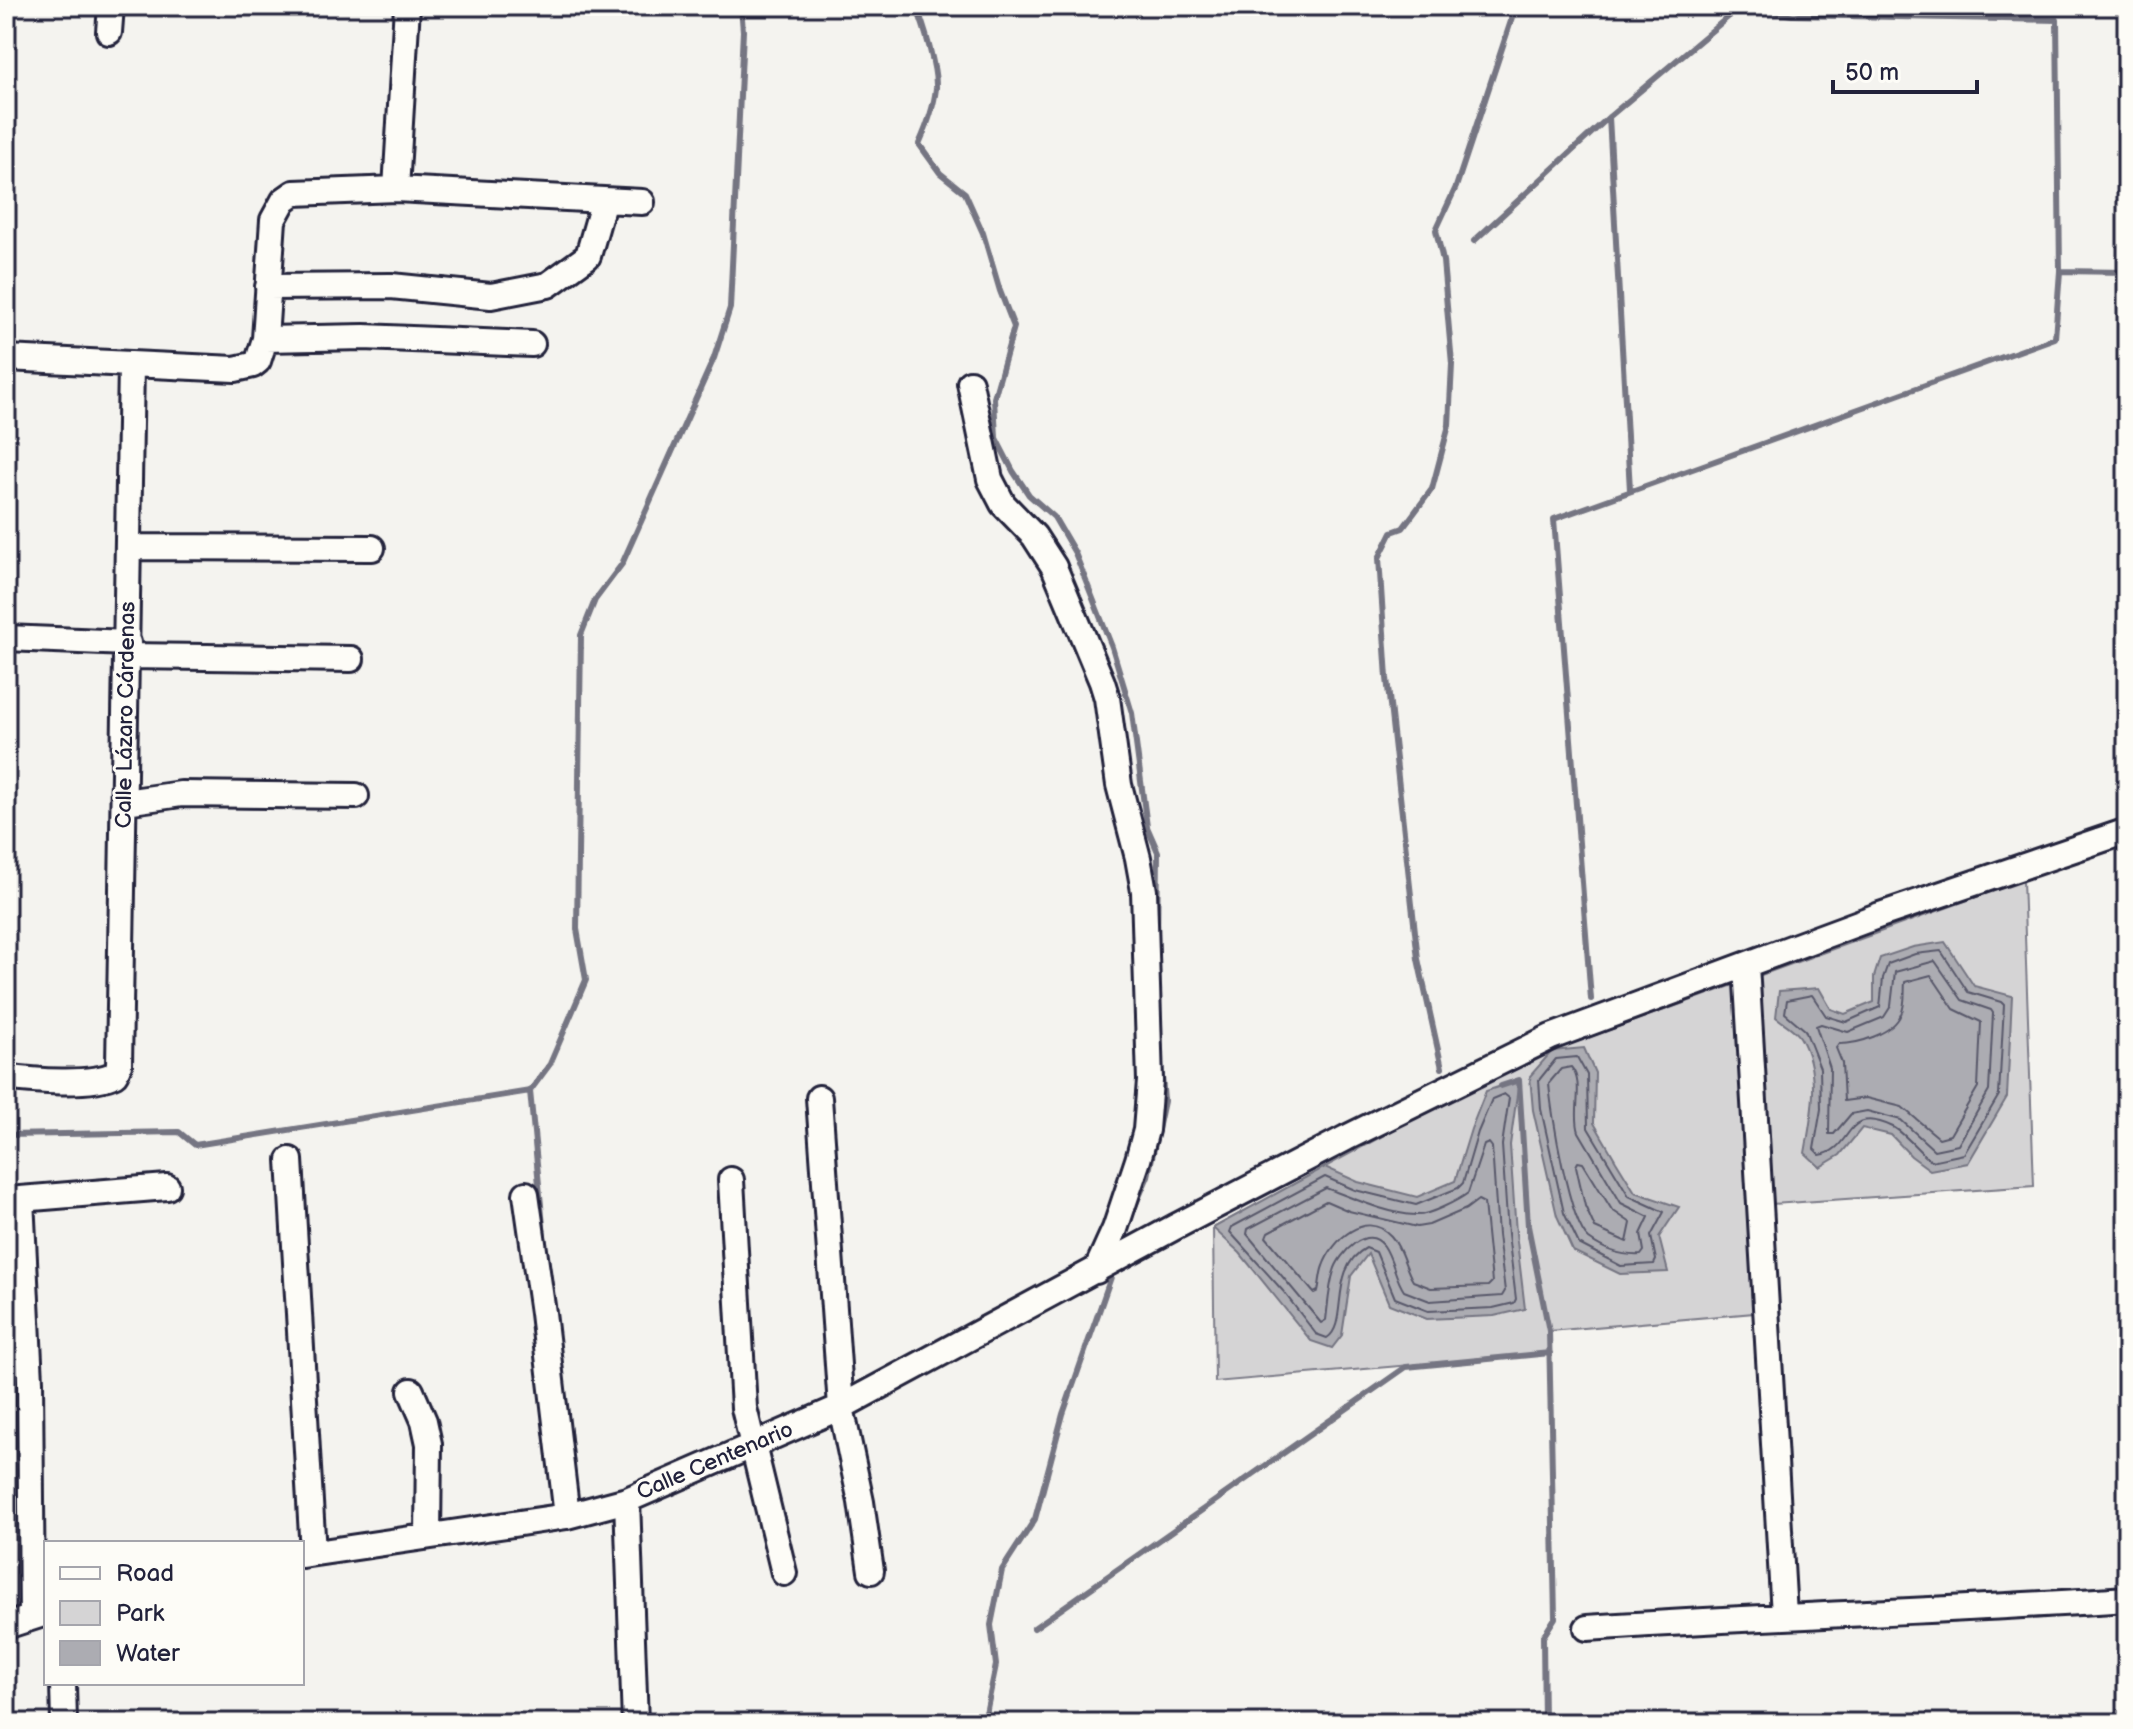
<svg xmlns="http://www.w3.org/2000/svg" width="2133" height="1729" font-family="'Balsamiq Sans',sans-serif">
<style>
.green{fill:#d5d4d5;stroke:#7c7b88;stroke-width:2}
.water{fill:#acacb2;stroke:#757582;stroke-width:2}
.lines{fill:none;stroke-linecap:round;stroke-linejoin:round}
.shore{stroke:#59596b;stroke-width:2}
.stream{stroke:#757582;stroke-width:6}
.minor-casing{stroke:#22223b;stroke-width:30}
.minor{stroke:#fdfcf7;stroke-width:24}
.labels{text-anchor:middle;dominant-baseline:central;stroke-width:6;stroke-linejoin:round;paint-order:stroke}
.street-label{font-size:22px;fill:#22223b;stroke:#fdfcf7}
</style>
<rect width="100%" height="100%" fill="#f4f3ef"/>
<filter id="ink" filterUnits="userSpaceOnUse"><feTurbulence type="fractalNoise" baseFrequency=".0125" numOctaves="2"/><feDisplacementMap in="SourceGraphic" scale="16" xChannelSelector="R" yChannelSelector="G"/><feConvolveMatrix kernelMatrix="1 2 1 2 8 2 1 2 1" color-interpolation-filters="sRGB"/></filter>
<g filter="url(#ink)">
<!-- green -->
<path class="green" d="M2023,880L2034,1186L1757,1205L1765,1312L1550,1331V1353L1215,1382L1213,1228L1513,1065Z"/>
<!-- water -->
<path class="water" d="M1945,942L1974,986L2012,996L2007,1097L1968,1163L1930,1170L1911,1156L1891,1135L1862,1128L1840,1155L1820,1167L1805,1153C1812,1114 1821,1072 1800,1037C1795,1029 1783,1023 1776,1017L1779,991L1819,988L1831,1009L1845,1014L1874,1002V977L1880,958L1913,947Z
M1584,1048L1595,1073L1594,1123L1616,1161L1635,1192L1679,1207L1659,1237L1668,1272L1620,1274L1573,1251L1557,1216L1533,1110L1530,1076L1552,1051Z
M1519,1080L1510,1145L1516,1233L1525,1309L1494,1316L1427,1319L1389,1304L1368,1254L1351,1276L1342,1335L1332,1348L1311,1341L1240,1253L1213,1228L1325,1167L1358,1182L1417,1197L1455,1181L1471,1129L1486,1091Z"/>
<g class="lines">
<!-- shore -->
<path class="shore" d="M1941,951L1968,992L2001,1002L2004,1005L1999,1095L1964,1154L1931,1161C1919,1152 1905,1133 1893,1127C1843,1103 1854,1150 1820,1155L1814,1149L1821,1109L1820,1068L1805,1030L1785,1013L1787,1000L1812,995L1826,1016L1846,1022L1880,1007L1883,978L1888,964L1915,954Z
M1935,961L1962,1000L1991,1010L1993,1013L1989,1091L1958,1145L1934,1150L1901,1120L1867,1111L1851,1114L1834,1134H1829L1830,1068L1816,1026L1821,1024L1848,1032L1884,1017L1891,1006L1895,972Z
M1931,975L1954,1009L1981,1022L1978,1087L1950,1135L1939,1138L1902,1107L1866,1098L1844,1101L1842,1063L1836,1048L1839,1044C1858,1044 1893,1034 1901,1014C1906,1004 1904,992 1905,982Z
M1577,1057L1587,1075L1588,1128L1629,1196L1664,1212L1651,1236L1656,1260L1654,1264L1621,1266L1579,1244L1564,1213L1541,1109L1539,1080L1556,1059Z
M1571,1067C1585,1083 1572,1112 1579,1132L1621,1203L1649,1217L1641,1234L1644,1251L1641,1255C1623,1256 1604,1250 1589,1239C1569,1223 1551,1111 1549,1083L1561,1069Z
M1504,1094L1509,1098L1502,1145L1508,1234L1516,1299L1514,1303L1493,1308L1428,1311L1395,1298L1376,1252L1366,1248C1328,1268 1349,1325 1327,1338L1316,1334L1283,1291L1230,1232L1232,1227L1325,1177L1355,1190L1416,1205L1458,1188L1463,1183L1478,1132L1492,1099Z
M1489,1143L1492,1147L1498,1235L1505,1291L1502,1296L1430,1301L1404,1291C1395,1278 1393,1259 1384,1246C1367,1223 1339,1254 1334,1271C1329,1286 1328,1304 1326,1320L1321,1323L1247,1234L1248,1229L1326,1188C1353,1198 1387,1214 1416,1215C1428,1216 1459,1200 1468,1193L1484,1145Z
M1578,1162L1583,1163L1612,1210L1631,1223L1627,1242L1595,1228L1585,1206L1576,1166Z
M1478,1200L1484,1203L1492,1282L1488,1286L1431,1288L1413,1281C1405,1268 1402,1248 1391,1236C1366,1209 1332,1240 1323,1266C1320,1273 1320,1283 1318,1291L1314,1293L1266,1237L1268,1232L1326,1201L1349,1211L1417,1227L1429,1225L1466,1209Z"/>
<!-- stream -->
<path class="stream" d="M916,6C924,25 937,69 936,88C934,108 927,126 919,144L940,173L965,193L983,233L1000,291L1014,327L994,398L996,438L1013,471L1029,495L1054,517L1075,553L1112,647L1132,713L1147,827L1158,852L1157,942
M1739,6L1792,15L2057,20L2060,271L2127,272
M1609,117L1630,490
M1474,241L1609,117L1740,7
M1591,999L1554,519L2055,338L2060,271
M1442,1068L1418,959L1387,678L1379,558L1392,532L1403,528L1432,489L1449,425L1452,364L1443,261L1436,230L1456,187L1516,6
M1501,1086L1519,1080L1528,1226L1549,1331L1555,1618L1543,1637L1544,1723
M6,1135L179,1132L195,1145L530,1091
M1132,1213L1148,1176L1164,1101L1161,1065
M545,1247L530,1091L550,1064L586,980L577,929L581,635L595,600L622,564L714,358L730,308L743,31L741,6
M1034,1628L1406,1367L1550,1353
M984,1723L996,1665L991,1625L1002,1570L1035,1519L1063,1414L1111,1277"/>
<defs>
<path id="minor" d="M109,32L111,6
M396,189L407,6
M268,287L391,286L491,296L548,285L588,256L604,200
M265,339L364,337L532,344
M6,358L235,369L253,365L258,361L265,339L273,220L284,200L294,193L396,189L642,202
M970,383L990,479L1003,504L1034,536L1054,567L1102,682L1107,698L1119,785L1138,858L1144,891L1150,1081L1146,1130L1138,1160L1115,1229L1096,1271
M129,547L372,548
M6,638L128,643
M127,656L351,659
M125,802L181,794L356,796
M1746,965L1784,1615
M6,1077C32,1081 92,1086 115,1074L119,1065L131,365
M819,1098L841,1407L861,1502L871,1571
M290,1160L313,1553
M731,1180L744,1408L784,1573
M526,1194L543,1313L567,1516
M21,1199L30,1381L32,1617
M8,1200L167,1187
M411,1391L424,1421L429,1444L428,1536
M627,1500L635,1723
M302,1555L567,1516L627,1500L841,1407L1175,1227L1346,1138L1551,1037L1880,915L2127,831
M6,1626L46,1613
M1587,1628C1767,1616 1947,1611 2127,1599
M63,1683L64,1723"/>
</defs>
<!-- minor casing -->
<use href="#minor" class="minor-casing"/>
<!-- minor -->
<use href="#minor" class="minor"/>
</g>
</g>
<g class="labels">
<!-- street labels -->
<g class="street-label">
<text transform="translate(126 715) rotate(-89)">Calle Lázaro Cárdenas</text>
<text transform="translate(715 1461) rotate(-23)">Calle Centenario</text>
</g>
</g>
<!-- margin -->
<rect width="2133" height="1729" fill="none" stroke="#fdfcf7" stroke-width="32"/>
<rect x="16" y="16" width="2101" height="1697" fill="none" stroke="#22223b" stroke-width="3" filter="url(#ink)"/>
<!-- legend -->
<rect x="44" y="1541" width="260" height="144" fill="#fdfcf7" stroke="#a5a5ac" stroke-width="2"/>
<rect x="60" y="1567" width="40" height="12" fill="#fdfcf7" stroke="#a5a5ac" stroke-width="2"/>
<text x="116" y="1581" font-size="24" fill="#22223b">Road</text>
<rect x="60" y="1601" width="40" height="24" fill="#d5d4d5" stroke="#a5a5ac" stroke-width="2"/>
<text x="116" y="1621" font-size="24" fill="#22223b">Park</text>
<rect x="60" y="1641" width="40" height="24" fill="#acacb2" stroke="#a5a5ac" stroke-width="2"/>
<text x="116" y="1661" font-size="24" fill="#22223b">Water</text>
<!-- scale -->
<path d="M1833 80v12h144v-12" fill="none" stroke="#22223b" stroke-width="4"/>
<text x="1845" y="80" font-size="24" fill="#22223b" stroke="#fdfcf7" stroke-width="6" paint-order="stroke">50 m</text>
</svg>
